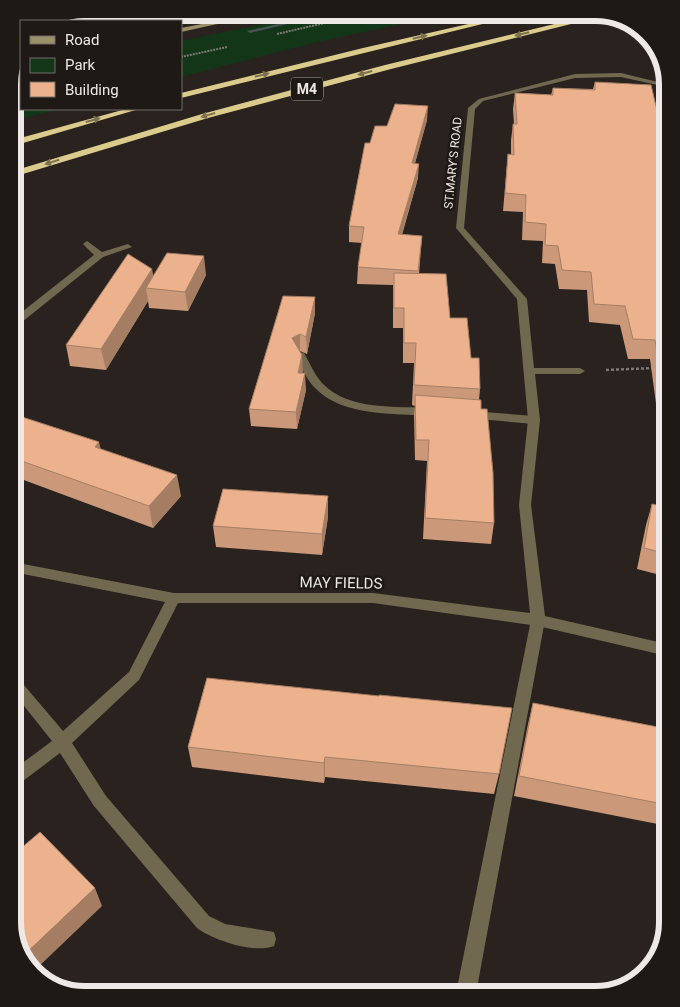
<svg xmlns="http://www.w3.org/2000/svg" width="680" height="1007" font-family="Roboto,sans-serif">
<style>
.green{fill:#143618}
.lines{fill:none;stroke-linecap:round;stroke-linejoin:round}
.stream{fill:#475254;fill-rule:evenodd}
.path-far1{stroke:#7f7976;stroke-width:2;stroke-dasharray:2 1;stroke-linecap:butt}
.path{stroke:#7f7976;stroke-width:2.5;stroke-dasharray:3 2;stroke-linecap:butt}
.lane{fill:#706950;fill-rule:evenodd}
.street{fill:#706950;fill-rule:evenodd}
.secondary{fill:#9b9069;fill-rule:evenodd}
.highway{fill:#dbcb8c;fill-rule:evenodd}
.wall{fill:#cb997a}
.shaded-wall{fill:#a57d63}
.building{fill:#ecb28e;stroke:#a57d63}
.oneway{fill:#7d7250}
.labels{text-anchor:middle;dominant-baseline:central;stroke-width:5;stroke-linejoin:round;paint-order:stroke}
.far-street-label{font-size:12px;fill:#eee9e6;stroke:#1f1915}
.shield{fill:#1f1915;stroke:#b0aba7;stroke-width:1}
.shield-label{font-size:14px;font-weight:bold;fill:#eee9e6}
.street-label{font-size:15px;fill:#eee9e6;stroke:#1f1915}
.rim{fill:none;stroke:#eee9e6;stroke-width:6}
</style>
<rect width="100%" height="100%" fill="#29221e"/>
<!-- green -->
<path class="green" d="M316,13H452L313,43L181,77V41Z
M21,74V109H60L13,121V80L15,75Z"/>
<g class="lines">
<!-- stream -->
<path class="stream" d="M325,13H334L250,33L247,31Z"/>
<!-- path-far1 -->
<path class="path-far1" d="M85,13L128,21
M277,34L368,13
M181,57L227,47"/>
<!-- path -->
<path class="path" d="M606,370L654,368"/>
<!-- lane -->
<path class="lane" d="M300,352L304,353C310,363 314,374 322,383C348,411 397,406 431,408L437,412L431,416C394,413 343,417 315,388C306,379 301,366 295,355Z
M471,411L534,416L540,420L534,424L467,418L465,415Z
M538,614L543,616L545,620L477,988L474,994H460L457,988L531,620L533,616Z
M100,793L106,796L209,916L225,924L274,932L276,939L274,946C254,954 213,940 197,928L94,806L92,801L94,796Z"/>
<!-- street -->
<path class="street" d="M621,73L666,84L667,91L662,86L621,77L575,78L483,101L475,109L464,228L527,299L534,368H580L585,371L580,374H535L540,420L531,505L545,616L667,644V656L538,626L373,603H178L139,680L72,743L106,796L108,801L106,806L100,809L94,806L60,753L19,784L13,786V770L52,741L13,692V676L18,678L63,731L129,672L165,602L13,572V562L174,593H373L530,613L519,505L528,420L517,299L456,228L468,108L479,99L575,74Z
M87,241L102,252L128,244L132,247L103,257L17,326L13,327V319L94,255L83,244Z"/>
<!-- secondary -->
<path class="secondary" d="M259,13H268L181,32V28Z"/>
<!-- highway -->
<path class="highway" d="M517,13H527L181,98V93L363,48Z
M600,13L607,15L391,69L208,118L13,177V171L202,114L385,65Z
M126,109H139L13,146V140Z"/>
</g>
<!-- wall -->
<path class="wall" d="M131,13H188L144,21Z
M595,82L665,144L663,149L668,162V258H662L668,293V412L657,411L650,359H628L620,325L589,322L587,290L559,289L555,264L542,263L543,241L522,240L523,212L503,211L508,154L511,155V140L513,124H514L513,109L515,93L551,95L553,88L593,89Z
M427,120L415,163L418,178L402,235L422,236L419,274L450,318L471,358L480,389L479,400L481,409L494,523L491,544L423,539L427,461L415,460L414,415L415,406L412,405L414,363H403V328H393V285L357,284L358,267L362,243L349,242V226L370,143L387,126Z
M154,275H206L188,311L149,308L148,301L106,370L70,366L66,345Z
M315,297V313L307,354L300,351L302,373L306,390L297,429L251,426L249,409Z
M13,414L101,449L181,496L153,528L13,476Z
M328,496V517L322,555L216,547L213,526Z
M652,504L668,508V577L637,569L646,525Z
M207,678L499,774L494,794L325,777L324,783L192,767L188,747Z
M533,703L668,729V826L514,796L528,724Z"/>
<!-- shaded-wall -->
<path class="shaded-wall" d="M143,13H188L144,21Z
M428,106L427,120L411,178L412,163Z
M419,164L418,178L397,250L398,234Z
M204,256L206,275L188,311L185,292Z
M152,269L156,288H146L148,301L106,370L101,349Z
M315,297V313L307,354L306,337Z
M300,334V350L293,355L292,338Z
M302,355L303,371L299,389L298,373Z
M305,373L306,390L297,429L296,412Z
M99,442L104,463L95,447Z
M177,475L181,496L153,528L149,506Z
M328,496V517L322,555V534Z
M325,757V777L324,783V763Z
M95,888L102,906L34,971L22,957Z"/>
<!-- building -->
<path class="building" d="M595,82L651,85L665,144L662,143L668,162V240L659,239L668,293V392H663L655,340L633,339L625,306L594,304L591,272L562,270L558,246L545,245L546,224L525,222L526,195L505,193L508,154L514,155L513,124H517L515,93L553,95V88L595,90Z
M395,104L428,106L412,163L419,164L398,234L422,236L418,271L358,267L364,227L349,226L365,143H370L375,126H387Z
M167,253L204,256L185,292L146,288Z
M128,254L152,269L101,349L66,345Z
M394,273L446,274L450,318H467L471,358H479L480,389L414,385L416,343H404V308H394Z
M283,296L315,297L306,337L300,334L292,338L302,355L298,373H305L296,412L249,409Z
M415,395L481,400V409H487L493,473L494,523L425,518L429,440H416Z
M13,414L99,442L95,447L177,475L149,506L13,458Z
M223,489L328,496L322,534L213,526Z
M652,504L668,508V554L644,548Z
M207,678L379,696V695L512,708L499,774L325,757L324,763L188,747Z
M533,703L668,729V805L519,776Z
M40,832L95,888L22,957L12,922L13,855Z"/>
<!-- one-way arrows -->
<defs><path id="oneway-solid" d="M-6-.8H1V-3.2L6.5 0L1 3.2V.8H-6Z" transform="scale(1.25)"/></defs>
<g class="oneway">
<use href="#oneway-solid" transform="translate(522 34) rotate(166)"/>
<use href="#oneway-solid" transform="translate(420 37) rotate(-13)"/>
<use href="#oneway-solid" transform="translate(365 73) rotate(165)"/>
<use href="#oneway-solid" transform="translate(262 75) rotate(-14)"/>
<use href="#oneway-solid" transform="translate(208 115) rotate(164)"/>
<use href="#oneway-solid" transform="translate(93 120) rotate(-15)"/>
<use href="#oneway-solid" transform="translate(52 162) rotate(163)"/>
</g>
<g class="labels">
<!-- far-street labels -->
<g class="far-street-label">
<text transform="translate(453 163) rotate(-84)">ST.MARY'S ROAD</text>
</g>
<!-- shield labels -->
<rect class="shield" x="291" y="77.5" width="32" height="23" rx="4"/>
<g class="shield-label">
<text x="307" y="89">M4</text>
</g>
<!-- street labels -->
<g class="street-label">
<text transform="translate(341 583) rotate(1)">MAY FIELDS</text>
</g>
</g>
<!-- crop -->
<path d="M0 0H680V1007H0ZM85 21H595A64 64 0 0 1 659 85V922A64 64 0 0 1 595 986H85A64 64 0 0 1 21 922V85A64 64 0 0 1 85 21Z" fill="#1f1915" fill-rule="evenodd"/>
<path class="rim" d="M85 21H595A64 64 0 0 1 659 85V922A64 64 0 0 1 595 986H85A64 64 0 0 1 21 922V85A64 64 0 0 1 85 21Z"/>
<!-- legend -->
<rect x="20" y="20" width="162" height="90" fill="#1f1915" stroke="#726c69"/>
<rect x="30" y="36" width="25" height="8" fill="#9b9069" stroke="#726c69"/>
<text x="65" y="45" font-size="15" fill="#eee9e6">Road</text>
<rect x="30" y="58" width="25" height="15" fill="#143618" stroke="#726c69"/>
<text x="65" y="70" font-size="15" fill="#eee9e6">Park</text>
<rect x="30" y="82" width="25" height="15" fill="#ecb28e" stroke="#726c69"/>
<text x="65" y="95" font-size="15" fill="#eee9e6">Building</text>
</svg>
